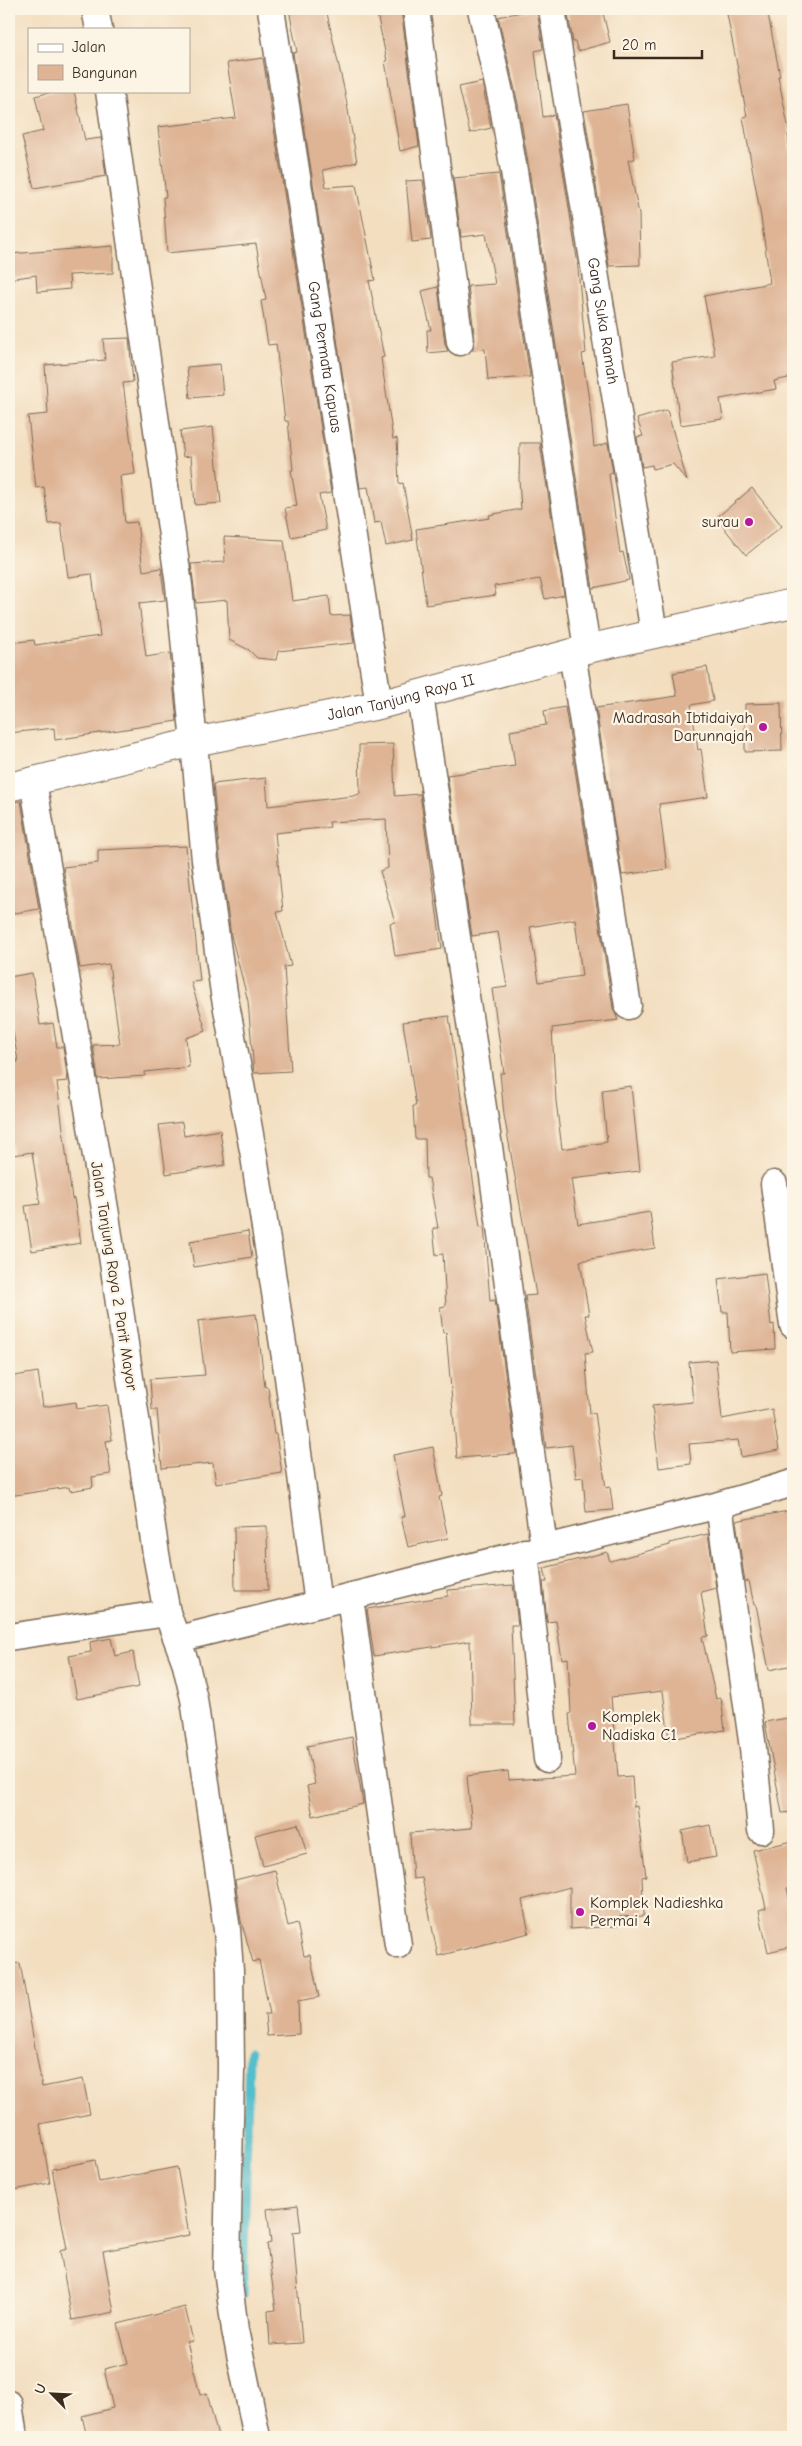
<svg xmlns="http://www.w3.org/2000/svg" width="802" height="2446" font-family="'Comic Neue',sans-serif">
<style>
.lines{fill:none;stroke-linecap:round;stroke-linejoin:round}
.stream{stroke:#52becc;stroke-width:9}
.building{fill:#deb495;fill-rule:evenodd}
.minor-casing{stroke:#7b6957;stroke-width:29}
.tertiary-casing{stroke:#7b6957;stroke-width:30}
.minor{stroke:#fff;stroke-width:26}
.tertiary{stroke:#fff;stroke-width:28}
.poi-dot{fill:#b5179e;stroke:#fcf5e5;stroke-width:2}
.labels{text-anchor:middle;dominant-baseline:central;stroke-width:4.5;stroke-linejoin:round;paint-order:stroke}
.street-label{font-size:16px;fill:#3b2a1e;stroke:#fcf5e5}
.poi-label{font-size:16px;fill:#3b2a1e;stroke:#fcf5e5;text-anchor:end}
</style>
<rect width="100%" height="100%" fill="#fcf5e5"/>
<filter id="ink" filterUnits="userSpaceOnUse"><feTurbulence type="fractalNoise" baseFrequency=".02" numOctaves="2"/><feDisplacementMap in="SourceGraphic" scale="10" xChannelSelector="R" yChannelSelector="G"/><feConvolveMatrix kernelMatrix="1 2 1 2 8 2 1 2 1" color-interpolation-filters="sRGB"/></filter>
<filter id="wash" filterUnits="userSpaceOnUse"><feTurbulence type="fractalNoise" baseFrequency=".0096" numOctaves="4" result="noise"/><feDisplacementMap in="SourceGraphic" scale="20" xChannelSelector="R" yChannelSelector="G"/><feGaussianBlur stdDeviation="1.12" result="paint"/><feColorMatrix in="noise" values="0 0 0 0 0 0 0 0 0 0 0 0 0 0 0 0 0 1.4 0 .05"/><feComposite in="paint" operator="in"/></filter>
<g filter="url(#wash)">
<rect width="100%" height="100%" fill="#f3dec0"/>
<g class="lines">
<!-- stream -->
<path class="stream" d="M243,2294L249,2053"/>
</g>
<g id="blocks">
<!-- building -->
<path class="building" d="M289,9H326L345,93L357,162L323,170L326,187L356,185L375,280L369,281L384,357L381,358L393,439L397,438L399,484L403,483L413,540L386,546L381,522L374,523L368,487L360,488L293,53L297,52Z
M376,9H401L419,146L400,151L385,61H387Z
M535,9H537L543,49L535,51L543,117L554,115L577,258L586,353L582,354L590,407L594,447L608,443L613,473L609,474L620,553L623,552L629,580L593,588L529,169L518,103L498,17Z
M567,9H602L610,42L578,51L575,42H573Z
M726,9H767L780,76H778L790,135H788L793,181V377L774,381L776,389L720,399L723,419L680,425L672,362L715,356L704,296L770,283L761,217L743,117L747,116Z
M263,58L331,493L319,495L326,530L291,537L285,508L297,506L291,470H293L288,421H285L276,344L268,345L261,301L266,300L256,244L167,253L163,197H166L158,127L236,118L227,63Z
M482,82L491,128L470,133L459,87Z
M56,91H74L85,140L101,138L106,176L34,188L22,136L43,131L35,96Z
M627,104L635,159L628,160L639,214L640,265L609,266L584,111Z
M499,174L530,377L488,380L485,349L472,350L475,340L468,286L495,284L486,234L461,237L453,178Z
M423,180L431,240L412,242L406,181Z
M113,246V273L69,275L70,289L37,292L36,275L9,279V254Z
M438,287L445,344L448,351L428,353L427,330H431L422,291Z
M129,338L133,382L123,383L135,474L120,476L125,523L137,522L143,571L161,568L165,600L139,603L146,657L170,653L177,721L55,740L54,728L9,733V643L34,640L35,645L100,636L92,574L68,577L61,523L49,524L44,487L36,488L28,416L48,414L45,365L105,360L103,339Z
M220,364L223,395L190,398L187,367Z
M667,410L687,481L673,464L653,469L652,465L642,467L637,437L643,436L637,419Z
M213,427L221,503L195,505L191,456L183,457L180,431Z
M520,443H540L564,595L545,599L540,579L494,586L496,595L426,605L416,529L490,518L489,515L521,509L519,479Z
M752,488L782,526L746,555L716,518Z
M224,537L284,540L292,601L329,596L331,616L350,615L354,643L278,651L276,660L257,658L249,650L229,640L227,600L196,603L191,564L225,562Z
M707,667L713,701L691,705L698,750L701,749L708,797L659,804L667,869L622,875L596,708L677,696L673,673Z
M781,703L782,751L745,752V704Z
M565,707L613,1008L618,1020L552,1028L556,1101L562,1149L607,1142L602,1090L631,1086L640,1171L571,1179L578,1224L650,1212L655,1248L580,1261L589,1315H585L593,1352L585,1353L590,1414L595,1413L606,1488L610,1487L613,1510L586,1512L583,1477L576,1478L572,1445L546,1448L525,1296L536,1295L504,1115L500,1073H504L492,989L507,987L498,932L472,936L447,775L515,766L510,731L546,725L544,711ZM575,919L582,976L539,982L530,927Z
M393,744L395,796L420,794L442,949L395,956L390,923L395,922L380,871L388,868L386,819L329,822L330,827L275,833L283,911L277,912L291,966L284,967L291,1071L254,1073L248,1001L231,935L220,858L213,784L266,778L268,806L353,796L360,794L359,745Z
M21,801L39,909L9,914V802Z
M186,846L200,981L191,982L206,1031L186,1038L189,1067L145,1072V1076L98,1079L93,1045L120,1044L109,964L80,968L63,867L98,863V850Z
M32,973L40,1025L53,1023L57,1047H63L68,1081L57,1082L72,1199L74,1198L81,1243L32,1251L25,1206L40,1204L32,1152L13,1155L9,1124V1063L18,1062L9,1006V977Z
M449,1016L480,1227L484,1226L490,1301L495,1300L516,1453L514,1454L457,1458L446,1332L443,1333L440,1307L446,1306L443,1254L436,1255L433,1228H438L429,1178H426L425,1139H415L413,1106H416L403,1022Z
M182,1122L184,1136L220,1130L225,1165L166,1174L159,1125Z
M248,1231L252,1257L194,1267L190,1241Z
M765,1273L771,1325L774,1324L775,1349L730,1352L728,1312H722L718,1279Z
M256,1314L265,1387H268L274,1434H276L282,1473L216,1484L213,1463L162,1468L157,1410H152L150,1379L205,1375L198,1321Z
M716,1360L722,1419L772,1409L779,1450L741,1457L738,1440L689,1444L691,1464L659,1468L652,1406L693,1402L689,1362Z
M38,1372L43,1407L76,1402L77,1409L107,1405L112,1440L106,1441L111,1474L92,1477L93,1487L70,1491L69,1487L9,1496V1377Z
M433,1447L442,1496L439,1497L448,1538L408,1547L401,1517L405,1516L393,1455Z
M793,1510V1665L769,1670L756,1605H754L749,1581L745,1582L736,1521Z
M267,1526L268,1590H235L234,1527Z
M708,1534L716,1588L701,1592L708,1636L702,1637L716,1699L721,1698L725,1730L669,1739L663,1691L611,1697L618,1777L632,1776L634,1807L637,1806L646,1876L642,1877L644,1916L618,1917V1926L570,1929V1887L522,1900L529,1933L438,1956L422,1878L413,1879L410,1833L472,1828L467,1776L508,1771L509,1780L575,1776L569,1714L571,1713L568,1658L562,1659L556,1621L547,1622L543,1582H547L544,1568L607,1552L610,1561L670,1545V1543Z
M513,1585L518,1625H511L515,1724H472L470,1641L374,1656L367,1609L448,1596V1590Z
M111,1638L115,1656L133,1652L139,1687L77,1699L69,1656L91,1652L90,1642Z
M793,1717V1812L782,1813L765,1722Z
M352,1737L363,1804L313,1816L307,1786L315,1784L307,1746Z
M298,1824L307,1854L263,1866L255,1835Z
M710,1825L716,1857L687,1862L682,1831Z
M793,1841V1887L787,1888L793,1917V1946L768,1952L759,1910L766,1908L753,1850Z
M275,1870L288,1926L297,1923L304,1956L310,1955L319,1997L298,2001L299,2034L267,2036L265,2014H270L259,1960L253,1962L241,1921L235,1880Z
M20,1963L42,2087L83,2079L90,2114L40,2124L50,2183L9,2191V1964Z
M95,2160L99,2182L177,2167L189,2235L103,2251L114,2312L72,2320L60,2251L67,2249L52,2169Z
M298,2205L301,2231L293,2232L302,2343L270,2345L268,2311L276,2310L267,2244L271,2243L267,2209Z
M185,2307L193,2341L187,2342L200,2395L207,2393L218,2437H87L82,2416L113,2408L104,2369L128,2363L118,2324Z"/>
</g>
</g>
<g filter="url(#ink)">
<use href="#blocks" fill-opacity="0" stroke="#7b6957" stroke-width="1"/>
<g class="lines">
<defs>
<g id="minor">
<path d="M95,9L99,29"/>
<path id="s1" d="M271,9L379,705"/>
<path d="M416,9L460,342"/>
<path d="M481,9L503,106L514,171L587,649"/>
<path id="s2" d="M552,9L654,633"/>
<path d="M109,91L179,585L205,860L224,993L254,1156L288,1377L318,1604"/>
<path d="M572,653L628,1006"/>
<path d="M420,695L489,1147L544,1547"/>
<path d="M774,1184L793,1325"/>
<path d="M719,1505L753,1748L761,1830"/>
<path d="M525,1552L547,1759"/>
<path d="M350,1597L398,1945"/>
<path d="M167,1613L185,1661L194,1699L227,1930L230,1971L231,2069L227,2269L235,2330L257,2437"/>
<path d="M9,1637L167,1613L156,1554L106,1215L33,781"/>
<path d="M178,1639L719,1505L793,1483"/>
<path d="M9,2404L14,2437"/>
</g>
<g id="tertiary">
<path id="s3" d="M9,787L194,742L379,705L587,649L793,603"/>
</g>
</defs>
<!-- minor casing -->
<use href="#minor" class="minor-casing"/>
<!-- tertiary casing -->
<use href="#tertiary" class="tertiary-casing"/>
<!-- minor -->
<use href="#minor" class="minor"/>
<!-- tertiary -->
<use href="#tertiary" class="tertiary"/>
</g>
</g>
<!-- markers -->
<g class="poi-dot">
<circle cx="749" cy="522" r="5"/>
<circle cx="763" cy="727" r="5"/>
<circle cx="592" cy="1726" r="5"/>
<circle cx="580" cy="1912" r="5"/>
</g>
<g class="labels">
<!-- street labels -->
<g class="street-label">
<text stroke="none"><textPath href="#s2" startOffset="316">Gang Suka Ramah</textPath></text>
<text stroke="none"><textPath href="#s1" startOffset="352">Gang Permata Kapuas</textPath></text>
<text stroke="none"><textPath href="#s3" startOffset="402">Jalan Tanjung Raya II</textPath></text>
<text transform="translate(114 1276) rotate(81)">Jalan Tanjung Raya 2 Parit Mayor</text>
</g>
<!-- poi labels -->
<g class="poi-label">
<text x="739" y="522">surau</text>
<text x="753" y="718">Madrasah Ibtidaiyah<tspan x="753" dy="18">Darunnajah</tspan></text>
<text x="602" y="1717" text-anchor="start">Komplek<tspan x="602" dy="18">Nadiska C1</tspan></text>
<text x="590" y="1903" text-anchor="start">Komplek Nadieshka<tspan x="590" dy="18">Permai 4</tspan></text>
</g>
</g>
<!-- margin -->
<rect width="802" height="2446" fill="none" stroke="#fcf5e5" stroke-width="30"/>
<!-- legend -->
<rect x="28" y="28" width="162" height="65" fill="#fcf5e5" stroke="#afa495"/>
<rect x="38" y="44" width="25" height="8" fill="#ffffff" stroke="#afa495"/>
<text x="72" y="52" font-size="15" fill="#3b2a1e">Jalan</text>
<rect x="38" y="65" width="25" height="15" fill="#deb495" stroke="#afa495"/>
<text x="72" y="78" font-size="15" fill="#3b2a1e">Bangunan</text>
<!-- north arrow -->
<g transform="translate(52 2394) rotate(294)" stroke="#fcf5e5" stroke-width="4" paint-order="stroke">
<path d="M0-4L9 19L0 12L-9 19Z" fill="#3b2a1e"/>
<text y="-8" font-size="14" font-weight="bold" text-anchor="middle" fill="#3b2a1e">U</text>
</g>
<!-- scale -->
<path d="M614 50v8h88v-8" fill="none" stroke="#3b2a1e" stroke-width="2.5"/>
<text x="622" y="50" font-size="15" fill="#3b2a1e" stroke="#fcf5e5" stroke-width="4" paint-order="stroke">20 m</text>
</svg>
